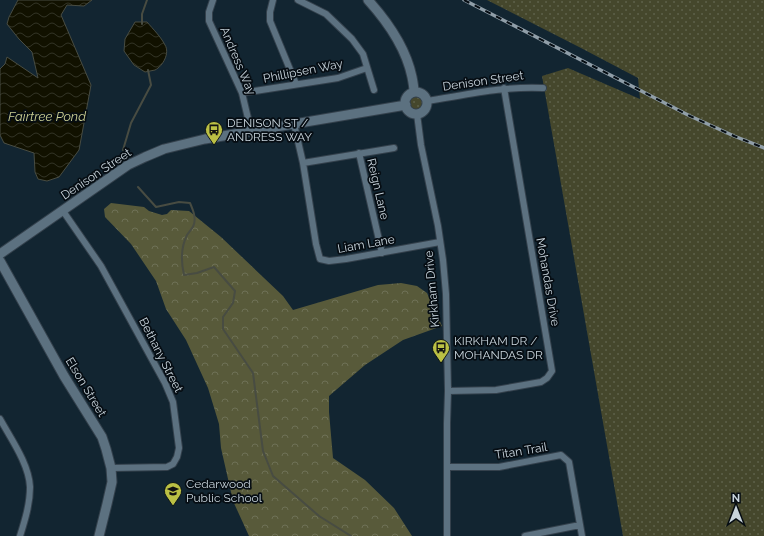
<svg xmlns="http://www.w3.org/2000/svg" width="764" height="536" font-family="Raleway,sans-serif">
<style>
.grass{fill:url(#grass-dots)}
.forest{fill:url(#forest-crowns)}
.water{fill:url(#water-waves);stroke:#484c42}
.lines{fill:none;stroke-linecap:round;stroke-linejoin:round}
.stream{stroke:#484c42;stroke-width:2}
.street-casing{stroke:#34414c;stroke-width:8}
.secondary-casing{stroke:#34414c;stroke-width:11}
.street{stroke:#5c7180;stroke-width:6}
.secondary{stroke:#5c7180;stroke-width:9}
.rail-casing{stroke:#909ea8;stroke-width:3.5}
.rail{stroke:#060d13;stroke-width:2;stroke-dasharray:6;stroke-linecap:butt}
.labels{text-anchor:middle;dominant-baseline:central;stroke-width:3.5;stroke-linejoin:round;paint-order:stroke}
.street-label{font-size:12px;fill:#c8d4dc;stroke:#060d13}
.poi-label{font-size:12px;fill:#c8d4dc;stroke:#060d13;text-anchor:start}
.water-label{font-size:13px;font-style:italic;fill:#ccd094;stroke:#060d13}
</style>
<defs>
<pattern id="grass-dots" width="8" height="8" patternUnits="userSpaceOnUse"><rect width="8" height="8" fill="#45472c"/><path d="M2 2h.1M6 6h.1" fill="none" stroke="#5e614a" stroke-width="1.8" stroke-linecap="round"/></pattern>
<pattern id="forest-crowns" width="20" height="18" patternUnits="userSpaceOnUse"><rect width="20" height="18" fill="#585a3a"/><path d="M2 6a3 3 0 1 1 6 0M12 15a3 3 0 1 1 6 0" fill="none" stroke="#6e7156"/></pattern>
<pattern id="water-waves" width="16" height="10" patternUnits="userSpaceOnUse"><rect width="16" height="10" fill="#110"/><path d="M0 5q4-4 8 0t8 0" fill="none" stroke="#323325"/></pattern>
</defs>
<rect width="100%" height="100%" fill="#122531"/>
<!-- grass -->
<path class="grass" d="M487,0H764V536H623L542,76L568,68L640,99L638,78L581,48Z
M409 103a7 7 0 1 1 14 0a7 7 0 1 1-14 0Z"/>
<!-- forest -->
<path class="forest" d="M111,203L144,207L149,211L162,215L167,214L171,210L189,211L221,237L283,296L293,310L378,285L401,283L417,286L427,293L442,326L403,340L365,365L329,396V412L333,458L365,480L394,508L412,536H249L233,501L221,448L219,424L208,388L186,340L166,309L156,281L131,244L105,217L104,209Z"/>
<!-- water -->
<path class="water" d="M18,0H92L84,6L67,5L61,15L91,85L79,150L59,177L47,181L38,179L35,172L34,153L4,143L0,135V69L5,64L7,57L38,78L32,52L19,39L7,24L9,17Z
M135,22H147C153,29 161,37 165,45C170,53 163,66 155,70C152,71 148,71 145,72L134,65L124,51L125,39Z"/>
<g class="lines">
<!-- stream -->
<path class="stream" d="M142,24V14L147,0
M123,150L131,123L151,85L148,70
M138,187L156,207L179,202L190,203C193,210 196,217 194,224C193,228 189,232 187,235C181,247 181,262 184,275L197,273L214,267L235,291L233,303L223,317V329L253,373L263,451L273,476L319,516L351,536"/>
<defs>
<path id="street" d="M213,0L209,12V21L242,93L251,131
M273,0L270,12V21L296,84
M298,0L326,14L352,39L363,54L374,90
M242,93L338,78L367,68
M427,101C466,95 504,86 543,88
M417,114L421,145L438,226L443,260L446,294L448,391L447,423V536
M294,124L303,163L316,244L320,259L329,261L346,259L440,242
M359,153L382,253
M303,163L394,148
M63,211L101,266L165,383L173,402L179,448L177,457L173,464L167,467L111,468
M448,391L496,390L541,382L547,378L552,371L504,88
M0,419C11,439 29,464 30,487C30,504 25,520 20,536
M447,467H499L561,455L569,462L582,536
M525,536L580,525"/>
<path id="secondary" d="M368,0C387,21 406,48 412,77C413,82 414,87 414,92
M405 103a11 11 0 1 1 22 0a11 11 0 1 1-22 0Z
M0,254L128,165L145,157L164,149L205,139L406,105
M0,261L64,376L102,437L106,449L111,468L112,482L107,504L99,536"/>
</defs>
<!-- street casing -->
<use href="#street" class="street-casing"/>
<!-- secondary casing -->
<use href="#secondary" class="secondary-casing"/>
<!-- street -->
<use href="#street" class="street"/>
<!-- secondary -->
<use href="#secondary" class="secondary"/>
<defs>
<path id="rail" d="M464,0L690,116L734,136L764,148"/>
</defs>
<!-- rail casing -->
<use href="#rail" class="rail-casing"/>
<!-- rail -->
<use href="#rail" class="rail"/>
</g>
<!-- icons -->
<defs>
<symbol id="bus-pin" viewBox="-11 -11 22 30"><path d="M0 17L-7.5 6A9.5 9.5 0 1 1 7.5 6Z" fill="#bbc044" stroke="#060d13"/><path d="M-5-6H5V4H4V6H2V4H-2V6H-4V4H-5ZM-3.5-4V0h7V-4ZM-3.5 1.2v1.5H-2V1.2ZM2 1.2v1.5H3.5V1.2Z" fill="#111"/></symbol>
<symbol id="school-pin" viewBox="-11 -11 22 30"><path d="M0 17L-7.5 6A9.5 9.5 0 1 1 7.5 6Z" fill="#bbc044" stroke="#060d13"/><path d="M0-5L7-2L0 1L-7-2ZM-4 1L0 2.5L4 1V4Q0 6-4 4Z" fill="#111"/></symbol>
</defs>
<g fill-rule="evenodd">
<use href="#bus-pin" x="204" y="120" width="20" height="27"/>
<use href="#bus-pin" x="431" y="338" width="20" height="27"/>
<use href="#school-pin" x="163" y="481" width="20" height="27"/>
</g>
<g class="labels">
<!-- street labels -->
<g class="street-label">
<text transform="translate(238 61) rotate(67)">Andress Way</text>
<text transform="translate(303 71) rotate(-11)">Phillipsen Way</text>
<text transform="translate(483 81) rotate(-8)">Denison Street</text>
<text transform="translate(96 174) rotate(-34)">Denison Street</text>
<text transform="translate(378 189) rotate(77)">Reign Lane</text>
<text transform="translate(366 244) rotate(-10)">Liam Lane</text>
<text transform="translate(548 282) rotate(80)">Mohandas Drive</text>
<text transform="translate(432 289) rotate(-95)">Kirkham Drive</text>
<text transform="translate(161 355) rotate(63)">Bethany Street</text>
<text transform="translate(86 387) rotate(59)">Elson Street</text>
<text transform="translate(521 451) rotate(-9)">Titan Trail</text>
</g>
<!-- poi labels -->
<g class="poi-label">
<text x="227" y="123">DENISON ST /<tspan x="227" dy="14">ANDRESS WAY</tspan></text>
<text x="454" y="341">KIRKHAM DR /<tspan x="454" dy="14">MOHANDAS DR</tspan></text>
<text x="186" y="484">Cedarwood<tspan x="186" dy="14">Public School</tspan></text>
</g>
<!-- water labels -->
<g class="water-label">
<text x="47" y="116">Fairtree Pond</text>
</g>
</g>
<!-- north arrow -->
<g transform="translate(736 508)" stroke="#060d13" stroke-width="3" paint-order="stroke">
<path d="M0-3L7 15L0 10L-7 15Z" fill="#c8d4dc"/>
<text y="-6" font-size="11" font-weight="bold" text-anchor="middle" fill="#c8d4dc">N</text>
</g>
</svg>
